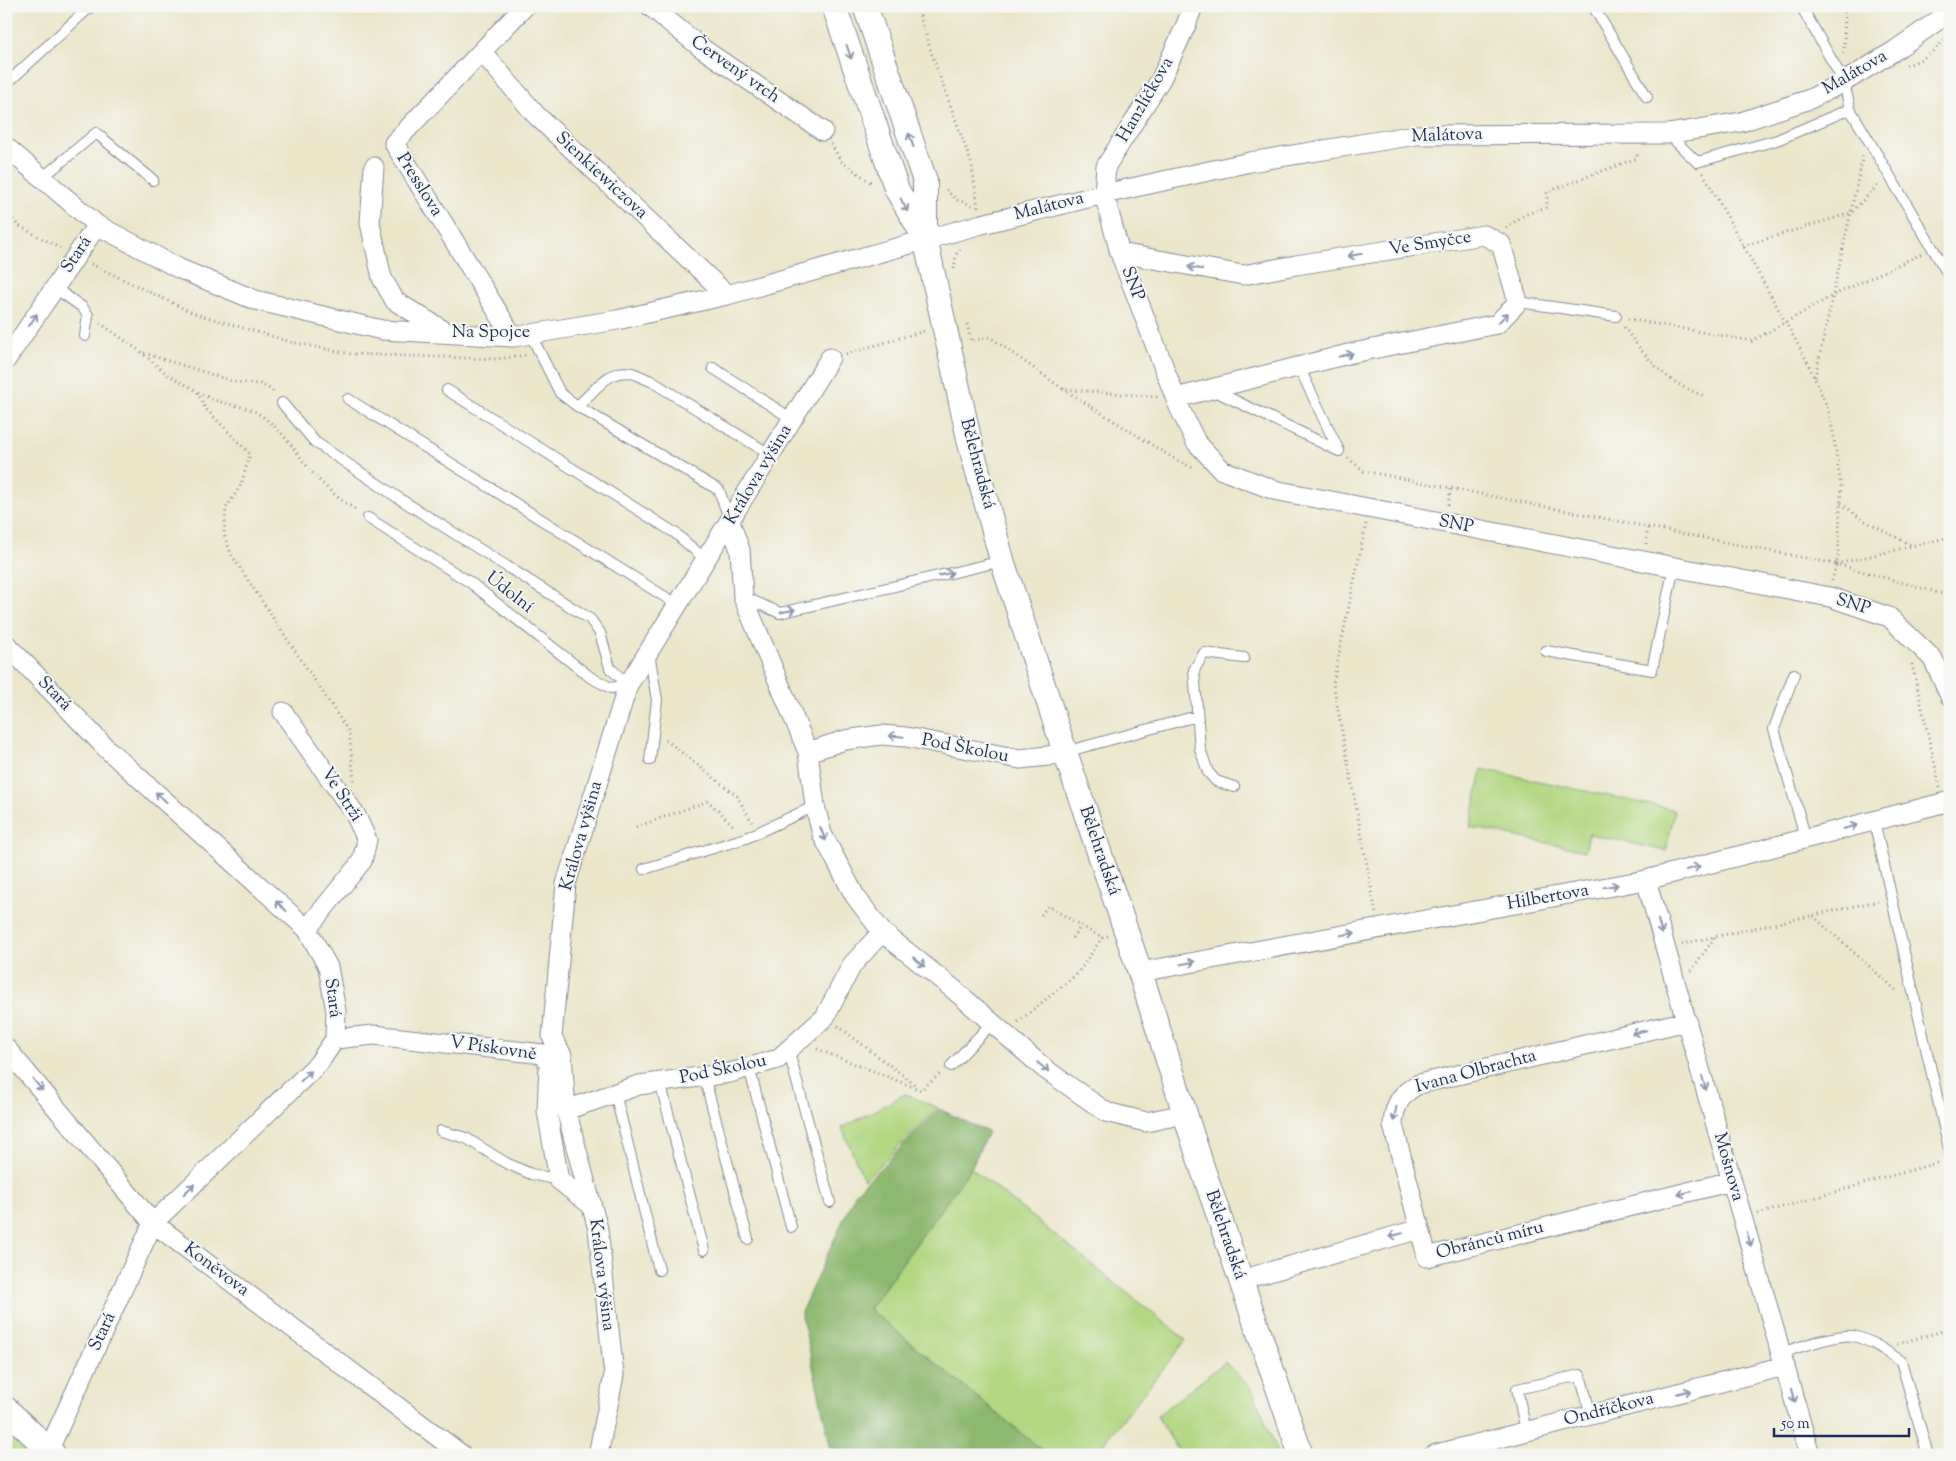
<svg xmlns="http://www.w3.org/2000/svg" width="1956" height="1461" font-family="'Sorts Mill Goudy',serif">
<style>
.green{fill:#b1d781;stroke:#668370}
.forest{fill:#8cb86f;stroke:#547466}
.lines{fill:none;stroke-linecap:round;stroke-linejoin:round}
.service-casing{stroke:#838a94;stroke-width:12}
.minor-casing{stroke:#838a94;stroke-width:21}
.tertiary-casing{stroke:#838a94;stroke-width:26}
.path{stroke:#838a94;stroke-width:3;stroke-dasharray:1 4;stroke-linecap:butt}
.service{stroke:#fff;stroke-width:10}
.minor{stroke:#fff;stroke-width:19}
.tertiary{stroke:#fff;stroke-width:24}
.oneway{stroke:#8d97ae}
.labels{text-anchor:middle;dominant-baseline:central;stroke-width:4;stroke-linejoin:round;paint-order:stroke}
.street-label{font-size:18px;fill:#1b2f5e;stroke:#f6f6f2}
</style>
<rect width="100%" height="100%" fill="#f6f6f2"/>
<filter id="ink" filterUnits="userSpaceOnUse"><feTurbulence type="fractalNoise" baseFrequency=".02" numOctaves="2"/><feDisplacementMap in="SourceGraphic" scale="10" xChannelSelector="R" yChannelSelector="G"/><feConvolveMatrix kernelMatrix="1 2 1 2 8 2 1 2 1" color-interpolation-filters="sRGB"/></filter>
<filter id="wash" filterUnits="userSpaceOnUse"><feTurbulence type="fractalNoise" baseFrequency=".0096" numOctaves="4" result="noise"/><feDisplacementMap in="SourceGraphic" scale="20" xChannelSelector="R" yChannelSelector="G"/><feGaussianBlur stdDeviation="1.12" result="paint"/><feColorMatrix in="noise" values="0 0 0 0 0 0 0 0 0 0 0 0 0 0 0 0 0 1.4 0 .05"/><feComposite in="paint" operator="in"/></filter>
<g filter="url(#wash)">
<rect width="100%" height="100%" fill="#ebe6ca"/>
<!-- green -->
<path class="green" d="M1482,769L1675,810L1666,851L1589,834L1585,851L1470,827Z
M905,1094L938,1108L864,1180L842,1128Z
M971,1168L1186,1340L1094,1455H1048L869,1309Z
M1225,1362L1252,1389L1279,1455H1181L1157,1416Z
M6,1409L46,1455H6Z"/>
<!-- forest -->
<path class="forest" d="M939,1109L988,1132L971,1168L869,1309L1048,1455H867L831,1449L801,1312L856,1192Z"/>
</g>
<g filter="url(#ink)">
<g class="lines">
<defs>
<path id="service" d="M1593,6L1647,97
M6,84L91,6
M1850,109L1948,274
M1668,134L1697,162L1777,140L1850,109L1844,82L1801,6
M42,178L96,133L153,180
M55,288L82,307L88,315L85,336
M1518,302L1616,316
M531,335L560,393L577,406L719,490L730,521
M713,368L792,419
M447,390L675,533L706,560
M1213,390L1339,451L1299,367
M348,399L678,605
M282,403L315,442L400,499L590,619L600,633L610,668L628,685
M577,406C593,394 608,367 632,373C639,375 645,379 651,381L771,455
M368,518L471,583L590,677L611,688L628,685
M744,597L780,613L1002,561
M1546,651L1652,670L1674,567
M649,653L657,700L650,760
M1794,674L1774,729L1806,839
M1065,752L1197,716
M1234,787L1216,781L1208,772L1200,749L1194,670L1204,653L1244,658
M1874,821L1950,1153
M644,869L746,838L815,806
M788,1049L830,1202
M951,1066L992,1023
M749,1067L791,1227
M704,1076L748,1239
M660,1082L704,1250
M615,1093L659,1270
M441,1131L466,1138L506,1163L531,1174L559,1180
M1781,1353C1797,1348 1839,1333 1853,1336C1871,1340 1886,1351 1901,1361L1928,1455
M1526,1431L1517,1389L1580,1375L1591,1415"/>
<path id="minor" d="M650,6L703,49L823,131
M1193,6L1186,25L1161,79L1106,166L1104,194L1120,253L1179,407L1196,442L1222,470L1274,490L1830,597L1889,617L1933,659L1950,696
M482,52L536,115L727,295
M6,147L97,225L180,269L255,300L382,330L513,337L617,320L727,295L982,224L1104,194L1250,162L1416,135L1668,134L1741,122L1810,99L1844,82L1894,51L1950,12
M374,167L370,223L382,278L395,301L446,332
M1120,253L1243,275L1296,265L1484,235L1501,244L1518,302L1497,324L1348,354L1176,398
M513,337L394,143L525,6
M6,360L97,225
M730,522L740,550L743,597L808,752L815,806L822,834L855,896L882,932L952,988L1045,1069L1106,1112L1146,1122L1184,1114
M6,644L107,749L307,929L328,967L336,1011L335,1039L318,1064L153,1223L49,1449
M283,712L355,814L367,840L362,861L307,929
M808,752L845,740L881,735L906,737L1020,759L1048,756L1065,752
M1646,880L1810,1455
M1140,972L1646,880L1950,801
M335,1039L374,1035L543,1054L549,1064L547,1111L559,1180L591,1205
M6,1048L153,1223L462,1455
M566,1110L639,1085L730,1073L778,1059L825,1017L852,965L882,932
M1420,1229L1393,1125C1394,1105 1401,1093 1419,1084L1687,1021
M1241,1280L1420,1229L1427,1257L1732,1181
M598,1455L614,1375L598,1229L566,1110L562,1055L552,1037L566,884L628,685L830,358
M1433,1455L1785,1366"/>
<path id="tertiary" d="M834,6L897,190L925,238
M865,6L925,181V238L970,443L1002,560L1065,752L1140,972L1201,1164L1301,1455
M6,1409L54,1455"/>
</defs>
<!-- service casing -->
<use href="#service" class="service-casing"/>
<!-- minor casing -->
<use href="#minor" class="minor-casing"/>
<!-- tertiary casing -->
<use href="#tertiary" class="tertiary-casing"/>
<!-- path -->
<path class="path" d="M917,6L932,55L972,165L978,208
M1844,53L1845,6
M1906,65C1919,63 1938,49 1945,38
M831,144L841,161L873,184
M1703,173L1807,361L1828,409L1833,432L1841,487L1838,557L1832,581
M946,190L957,200L975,206
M6,212L19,226L60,248
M1506,228L1524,215L1547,207V192L1637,158L1638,151
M1743,246L1851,213L1879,184
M91,264L193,313L291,342L351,354L497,359L527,355
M954,269L956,255L960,249
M1628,319L1752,341L1832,296L1921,254
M100,323L141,352L168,375L197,391L205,408L250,454L241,485L226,508L224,534L232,556L349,732L354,781
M967,324L971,341L990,337L1063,389L1158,397
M1624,327C1638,347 1654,368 1675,382C1684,388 1694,392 1704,396
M144,353L235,382L260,384L272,390L275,394
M846,354L924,331
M1815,377L1863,156
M1063,389L1173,458L1195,469
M198,392C203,395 209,398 215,400C229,406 246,405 259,414C280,428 292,446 306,465C321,484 338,499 358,511
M1348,458L1364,471L1836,564L1950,596
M1841,503L1861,519L1911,545
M1448,505L1451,488
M1366,524L1333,683L1376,913
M1646,544L1648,527
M1836,564L1950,537
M1912,664L1940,787
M666,740L737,796L752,822
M1948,820L1950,828
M636,827L708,801L735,827
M1041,915L1048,906L1102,938
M1813,916L1898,992
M1072,938L1081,926
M1682,944L1878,901
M1691,971L1715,937
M1018,1022L1077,974L1102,938L1108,936
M838,1026L917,1086
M817,1049L921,1090L940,1074
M1758,1214L1940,1162
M1897,1344L1950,1329
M10,1444L15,1455"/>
<!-- service -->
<use href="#service" class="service"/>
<!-- minor -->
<use href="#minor" class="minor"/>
<!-- tertiary -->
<use href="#tertiary" class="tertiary"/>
</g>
<!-- one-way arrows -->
<defs><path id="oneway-shaft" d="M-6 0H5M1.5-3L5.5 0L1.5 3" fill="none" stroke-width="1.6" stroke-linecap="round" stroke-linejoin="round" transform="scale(1.25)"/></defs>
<g class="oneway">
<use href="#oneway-shaft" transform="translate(849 52) rotate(71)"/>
<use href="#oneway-shaft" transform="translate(911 140) rotate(-109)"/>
<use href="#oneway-shaft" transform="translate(904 205) rotate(62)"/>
<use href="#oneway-shaft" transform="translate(1355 255) rotate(171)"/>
<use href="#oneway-shaft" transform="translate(1195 268) rotate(-170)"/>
<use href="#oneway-shaft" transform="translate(1503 318) rotate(-45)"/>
<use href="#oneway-shaft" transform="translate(33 320) rotate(-56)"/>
<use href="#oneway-shaft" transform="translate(1346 355) rotate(-13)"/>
<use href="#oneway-shaft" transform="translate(946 574) rotate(-13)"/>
<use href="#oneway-shaft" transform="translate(788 611) rotate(-11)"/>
<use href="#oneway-shaft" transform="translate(896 736) rotate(-174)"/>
<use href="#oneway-shaft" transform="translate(161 797) rotate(-138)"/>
<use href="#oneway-shaft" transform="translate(1850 827) rotate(-15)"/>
<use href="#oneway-shaft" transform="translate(823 834) rotate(68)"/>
<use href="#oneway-shaft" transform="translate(1693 868) rotate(-15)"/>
<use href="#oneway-shaft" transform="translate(1611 886) rotate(-10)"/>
<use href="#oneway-shaft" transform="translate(281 906) rotate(-138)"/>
<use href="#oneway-shaft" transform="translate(1660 927) rotate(74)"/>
<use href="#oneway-shaft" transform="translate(1348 934) rotate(-10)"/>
<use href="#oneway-shaft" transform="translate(919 962) rotate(39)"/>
<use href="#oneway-shaft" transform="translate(1188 963) rotate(-10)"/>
<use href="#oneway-shaft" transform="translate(1639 1032) rotate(167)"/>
<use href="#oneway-shaft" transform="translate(1043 1067) rotate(39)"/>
<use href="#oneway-shaft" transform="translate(306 1076) rotate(-44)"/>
<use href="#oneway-shaft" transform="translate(1704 1083) rotate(74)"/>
<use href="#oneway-shaft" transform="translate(38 1085) rotate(50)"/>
<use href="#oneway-shaft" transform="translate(1395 1114) rotate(101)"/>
<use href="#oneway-shaft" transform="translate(189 1189) rotate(-44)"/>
<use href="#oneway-shaft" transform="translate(1685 1193) rotate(166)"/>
<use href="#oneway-shaft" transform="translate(1396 1235) rotate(164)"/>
<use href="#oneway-shaft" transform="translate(1749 1239) rotate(74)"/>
<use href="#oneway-shaft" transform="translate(1684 1392) rotate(-14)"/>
<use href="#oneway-shaft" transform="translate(1793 1396) rotate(74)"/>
</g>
</g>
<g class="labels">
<!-- street labels -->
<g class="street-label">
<text transform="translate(735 70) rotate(35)">Červený vrch</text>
<text transform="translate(1855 73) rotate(-30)">Malátova</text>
<text transform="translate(1146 100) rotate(-60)">Hanzlíčkova</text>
<text transform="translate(1447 136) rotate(-2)">Malátova</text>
<text transform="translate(601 176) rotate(43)">Sienkiewiczova</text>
<text transform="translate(419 185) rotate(58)">Presslova</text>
<text transform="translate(1049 207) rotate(-14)">Malátova</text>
<text transform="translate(1430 244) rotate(-9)">Ve Smyčce</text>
<text transform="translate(77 255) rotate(-56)">Stará</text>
<text transform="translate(1132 284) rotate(69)">SNP</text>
<text x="491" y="333">Na Spojce</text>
<text transform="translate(977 464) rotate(75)">Bělehradská</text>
<text transform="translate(759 475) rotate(-59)">Králova výšina</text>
<text transform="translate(1456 525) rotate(11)">SNP</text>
<text transform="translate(509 593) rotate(38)">Údolní</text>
<text transform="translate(1853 605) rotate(18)">SNP</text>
<text transform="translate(54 694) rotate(46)">Stará</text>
<text transform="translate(965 749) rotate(11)">Pod Školou</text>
<text transform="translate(341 795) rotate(57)">Ve Strži</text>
<text transform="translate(582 836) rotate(-74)">Králova výšina</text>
<text transform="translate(1099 851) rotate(71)">Bělehradská</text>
<text transform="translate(1548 898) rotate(-10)">Hilbertova</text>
<text transform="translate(332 998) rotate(83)">Stará</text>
<text transform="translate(493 1049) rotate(8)">V Pískovně</text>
<text transform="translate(723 1070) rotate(-12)">Pod Školou</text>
<text transform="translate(1476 1072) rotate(-15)">Ivana Olbrachta</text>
<text transform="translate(1728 1167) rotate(74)">Mošnova</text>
<text transform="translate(1225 1235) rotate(71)">Bělehradská</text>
<text transform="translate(1490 1241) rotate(-14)">Obránců míru</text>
<text transform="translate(216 1270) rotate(37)">Koněvova</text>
<text transform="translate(601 1275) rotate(83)">Králova výšina</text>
<text transform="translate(103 1332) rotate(-65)">Stará</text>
<text transform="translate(1609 1410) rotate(-14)">Ondříčkova</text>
</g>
</g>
<!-- margin -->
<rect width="1956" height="1461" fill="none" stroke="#f6f6f2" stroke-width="25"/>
<!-- scale -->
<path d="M1774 1428v8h135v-8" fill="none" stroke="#1b2f5e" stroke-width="2.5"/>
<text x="1781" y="1428" font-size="15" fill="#1b2f5e" stroke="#f6f6f2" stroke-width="4" paint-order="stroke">50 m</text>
</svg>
